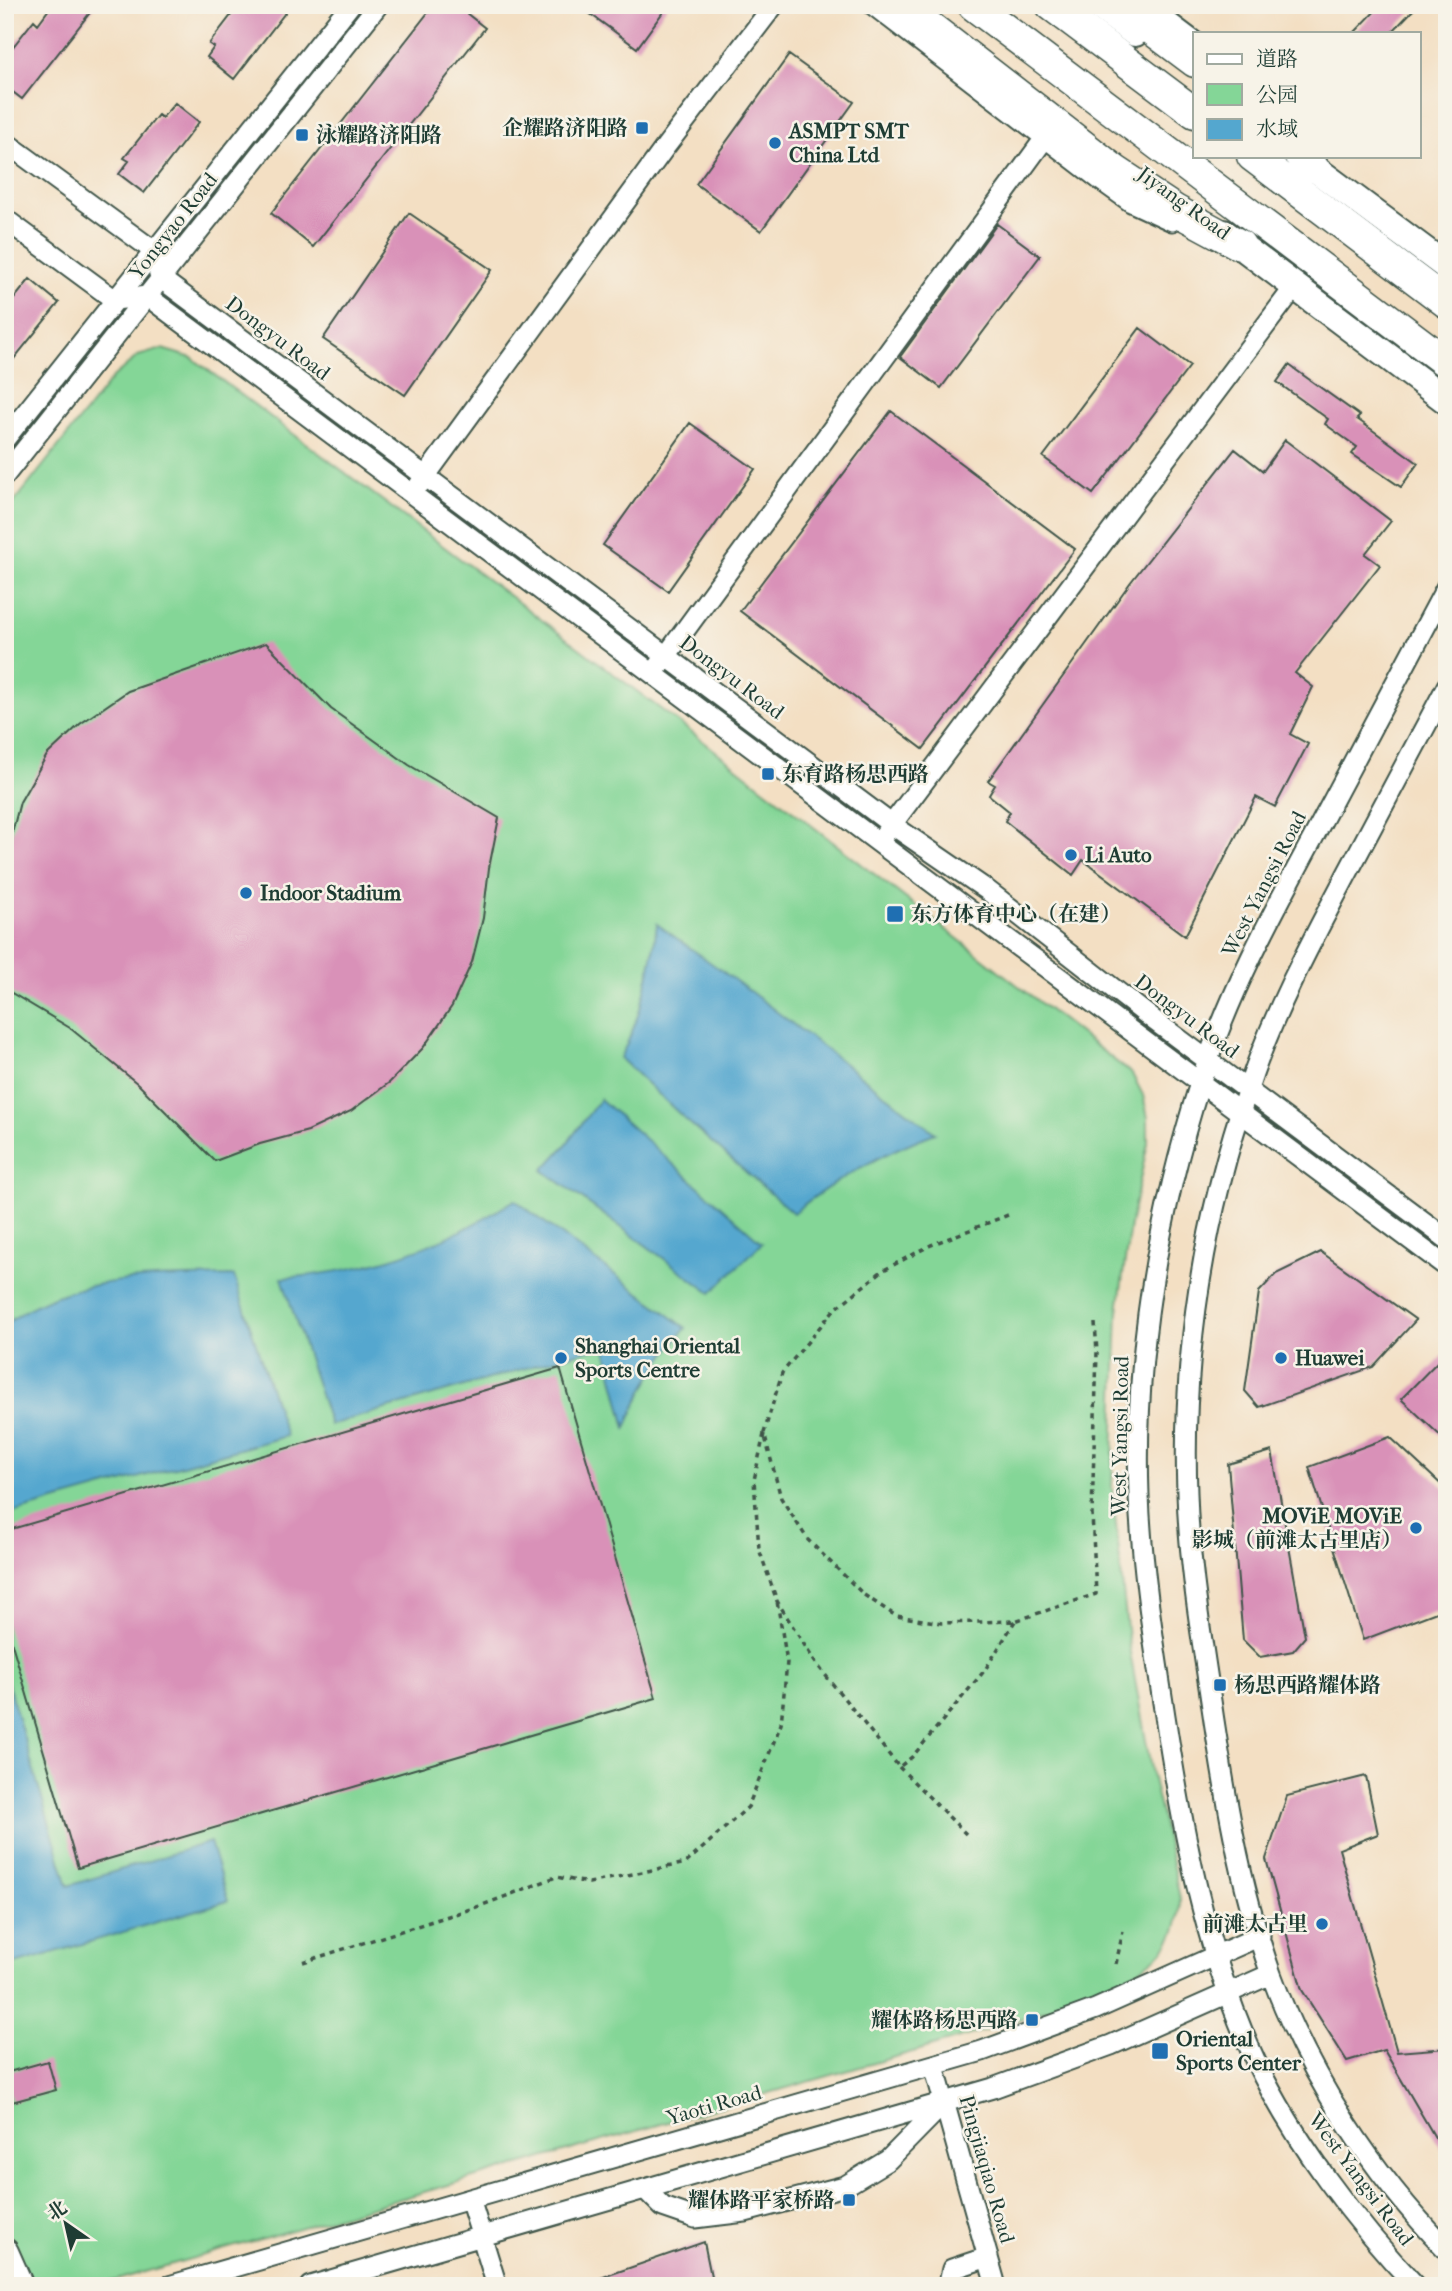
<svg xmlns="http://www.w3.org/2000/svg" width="1452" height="2291" font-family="'IM FELL French Canon','Noto Serif SC',serif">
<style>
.green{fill:#84d697;stroke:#528a66;stroke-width:2}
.water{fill:#54a7cf;stroke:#3a7282;stroke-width:2}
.building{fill:#d991b8}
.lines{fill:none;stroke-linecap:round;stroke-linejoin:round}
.minor-casing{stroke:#3f5549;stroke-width:23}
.major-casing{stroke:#3f5549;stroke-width:30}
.highway-casing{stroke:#3f5549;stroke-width:33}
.path{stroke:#3f5549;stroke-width:3.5;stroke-dasharray:5 5;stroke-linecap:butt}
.minor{stroke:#fff;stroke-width:19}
.major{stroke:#fff;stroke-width:26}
.highway{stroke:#fff;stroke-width:30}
.poi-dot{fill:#1f6fb2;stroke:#f7f3e8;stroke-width:2.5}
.labels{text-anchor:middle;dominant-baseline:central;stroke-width:5;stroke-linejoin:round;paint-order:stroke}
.poi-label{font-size:21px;font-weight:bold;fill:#1f3d34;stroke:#f7f3e8;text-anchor:start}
.street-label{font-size:21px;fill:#1f3d34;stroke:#f7f3e8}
</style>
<rect width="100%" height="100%" fill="#f7f3e8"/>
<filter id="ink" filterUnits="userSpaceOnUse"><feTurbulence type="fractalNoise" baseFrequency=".0143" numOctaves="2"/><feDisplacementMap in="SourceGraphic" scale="14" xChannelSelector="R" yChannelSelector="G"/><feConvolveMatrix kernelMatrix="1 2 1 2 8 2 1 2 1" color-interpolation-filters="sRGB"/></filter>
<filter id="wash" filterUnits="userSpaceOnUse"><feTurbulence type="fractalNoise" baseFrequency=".00686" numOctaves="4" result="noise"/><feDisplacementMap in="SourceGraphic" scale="28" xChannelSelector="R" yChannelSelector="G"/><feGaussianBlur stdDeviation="1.57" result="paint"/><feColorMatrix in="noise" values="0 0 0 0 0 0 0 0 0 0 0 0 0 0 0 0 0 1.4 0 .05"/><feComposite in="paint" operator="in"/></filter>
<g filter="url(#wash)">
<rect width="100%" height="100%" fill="#f3dfc3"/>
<!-- green -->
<path class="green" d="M162,349L192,358L686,728L1132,1074L1143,1095L1148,1118V1143L1130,1225L1118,1311L1112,1487L1129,1647L1152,1774L1180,1898C1180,1917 1177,1933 1165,1948C1134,1990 977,2032 923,2049L96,2286H5V514L114,376L138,356Z"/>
<!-- water -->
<path class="water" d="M657,924L747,989L935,1133C882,1153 837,1178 793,1213L686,1120L620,1058C642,1016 651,971 657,924Z
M600,1099L762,1243L711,1293L543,1170L565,1146Z
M515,1200L686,1328C659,1359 641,1390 626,1428L605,1345L330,1425L282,1278C373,1271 438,1248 515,1200Z
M234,1276L286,1436L5,1515V1325C69,1273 157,1278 234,1276Z
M5,1674L68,1886L210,1842L228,1901L5,1967Z"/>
<g id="blocks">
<!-- building -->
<path class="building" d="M52,5H96L22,99L5,86V57L34,20L38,24Z
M239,5H291L234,79L207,57L214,47L209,44Z
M434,5H456L485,28L313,247L271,213Z
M578,5H668L637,48Z
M1381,5H1418L1391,33H1354Z
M789,55L854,102L761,231L696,184Z
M175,103L199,122L144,193L119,174L129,161L124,158L158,115L162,118Z
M409,213L492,270L405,395L323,339Z
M997,224L1040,256L941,388L900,357Z
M30,279L59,303L5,370V310Z
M1140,328L1190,366L1093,494L1043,457Z
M1289,365L1360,416L1357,419L1418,463L1401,487L1352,454L1357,447L1325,424L1328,419L1277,382Z
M891,411L1075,549L923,749L740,611Z
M690,423L755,469L668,591L603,545Z
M1285,440L1391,521L1365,554L1380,565L1295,673L1313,687L1290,734L1308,744L1275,807L1256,797L1185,936L1083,860L1073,875L1005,821L1010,812L989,795L995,785L988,781L1130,583L1235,449L1263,471Z
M266,643L331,709L409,765L499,818L489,868L483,918L472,962L452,1006L423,1048L390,1082L351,1111L308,1131L260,1144L215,1161L138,1084L70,1028L5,989V861L20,802L47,755L80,724L128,691Z
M1321,1252L1416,1320L1373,1367L1259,1407L1245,1391L1259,1292L1276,1274Z
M1447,1352V1442L1401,1399Z
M560,1368L656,1698L78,1868L5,1620V1531Z
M1390,1437L1447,1490V1608L1363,1640L1309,1467Z
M1272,1451L1305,1637L1293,1651L1260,1657L1243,1640L1228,1464Z
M1366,1776L1378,1834L1339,1849L1397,2052L1447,2048V2158L1384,2050L1347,2061L1302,1990L1266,1859L1287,1796Z
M48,2061L56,2090L12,2102L5,2073Z
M704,2242L713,2286H586V2283Z"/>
</g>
</g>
<g filter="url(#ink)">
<use href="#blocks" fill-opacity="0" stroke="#3f5549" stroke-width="2"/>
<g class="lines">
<defs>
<path id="minor" d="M873,5L1099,179L1131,202L1172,221
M1146,5L1195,42
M5,142L154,251L160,278L891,824L987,890L1155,1021L1447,1239
M5,219L115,300L147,296L1447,1267
M5,439L350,5
M5,475L378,5
M419,485L666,146L774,5
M658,667L1045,138
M1447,686C1414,748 1381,810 1348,872C1311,942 1274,1011 1249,1086C1204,1217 1182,1355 1187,1493C1189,1561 1200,1627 1210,1694C1224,1789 1239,1884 1271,1974C1308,2075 1372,2173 1447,2250
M884,835L1296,285
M934,2066L996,2286
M645,2189L663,2207L695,2218L745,2212L845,2186L888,2160L943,2104
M470,2199L497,2286
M169,2286L982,2051L1096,2009L1260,1936
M310,2286L993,2088L1111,2045L1271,1974
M948,2286L952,2269L988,2257
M1416,2286C1356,2224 1293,2139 1256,2062C1205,1953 1183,1833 1165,1716C1154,1643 1142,1570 1139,1496C1134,1354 1158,1215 1201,1080C1229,994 1271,916 1313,838C1358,754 1402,670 1447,586"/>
<path id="major" d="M1097,5L1135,33
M1298,156L1447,267
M1224,233L1447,401
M5,2252L20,2286"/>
<path id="highway" d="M902,5L1116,171L1175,210L1240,245
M973,5L1447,363
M1051,5L1195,113
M1119,5L1195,62
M1252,156L1447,303
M1301,156L1313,167"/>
</defs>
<!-- minor casing -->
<use href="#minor" class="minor-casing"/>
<!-- major casing -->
<use href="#major" class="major-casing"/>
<!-- highway casing -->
<use href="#highway" class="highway-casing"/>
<!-- path -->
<path class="path" d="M1008,1215L931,1245L882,1271L833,1311L782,1373L764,1433L781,1498L808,1540L864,1595L896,1616L942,1623L1015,1621L1096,1594L1092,1514L1097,1352L1095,1323
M764,1434L754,1480L759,1549L777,1601L815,1662L899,1767L912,1757L985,1670L1015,1621
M899,1767L966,1834
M303,1962L480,1906L556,1877L589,1883L686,1863L748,1807L781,1724L787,1662L777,1601
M1116,1964L1123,1931"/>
<!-- minor -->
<use href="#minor" class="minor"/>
<!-- major -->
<use href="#major" class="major"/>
<!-- highway -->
<use href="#highway" class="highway"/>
</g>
</g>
<!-- markers -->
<g class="poi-dot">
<rect x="635" y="121" width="14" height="14" rx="3.5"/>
<rect x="295" y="128" width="14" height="14" rx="3.5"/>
<circle cx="775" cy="143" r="7"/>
<rect x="761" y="767" width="14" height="14" rx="3.5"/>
<circle cx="1071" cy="855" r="7"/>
<circle cx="246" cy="893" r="7"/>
<rect x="886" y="905" width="18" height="18" rx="3.5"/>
<circle cx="561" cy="1358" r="7"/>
<circle cx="1281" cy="1358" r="7"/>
<circle cx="1416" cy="1528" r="7"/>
<rect x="1213" y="1678" width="14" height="14" rx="3.5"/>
<circle cx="1322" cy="1924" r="7"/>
<rect x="1025" y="2013" width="14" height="14" rx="3.5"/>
<rect x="1151" y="2042" width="18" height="18" rx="3.5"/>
<rect x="842" y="2193" width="14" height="14" rx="3.5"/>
</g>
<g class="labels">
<!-- poi labels -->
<g class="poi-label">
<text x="628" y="128" text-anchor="end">企耀路济阳路</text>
<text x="789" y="131">ASMPT SMT<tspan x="789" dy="24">China Ltd</tspan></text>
<text x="316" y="135">泳耀路济阳路</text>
<text x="782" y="774">东育路杨思西路</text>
<text x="1085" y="855">Li Auto</text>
<text x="260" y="893">Indoor Stadium</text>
<text x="911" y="914">东方体育中心（在建）</text>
<text x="575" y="1346">Shanghai Oriental<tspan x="575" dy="24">Sports Centre</tspan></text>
<text x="1295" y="1358">Huawei</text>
<text x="1402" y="1516" text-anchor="end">MOViE MOViE<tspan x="1402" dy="24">影城（前滩太古里店）</tspan></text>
<text x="1234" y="1685">杨思西路耀体路</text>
<text x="1308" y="1924" text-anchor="end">前滩太古里</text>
<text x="1018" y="2020" text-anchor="end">耀体路杨思西路</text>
<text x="1176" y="2039">Oriental<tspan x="1176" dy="24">Sports Center</tspan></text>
<text x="835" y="2200" text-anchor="end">耀体路平家桥路</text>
</g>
<!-- street labels -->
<g class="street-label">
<text transform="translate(1184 203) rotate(36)">Jiyang Road</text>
<text transform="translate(173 226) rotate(-52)">Yongyao Road</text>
<text transform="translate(278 338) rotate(37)">Dongyu Road</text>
<text transform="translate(732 677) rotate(37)">Dongyu Road</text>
<text transform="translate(1264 884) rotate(-63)">West Yangsi Road</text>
<text transform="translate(1187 1016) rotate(37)">Dongyu Road</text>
<text transform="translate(1120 1436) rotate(-89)">West Yangsi Road</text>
<text transform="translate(714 2105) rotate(-16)">Yaoti Road</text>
<text transform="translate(987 2169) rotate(74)">Pingjiaqiao Road</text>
<text transform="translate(1361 2179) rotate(53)">West Yangsi Road</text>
</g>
</g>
<!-- margin -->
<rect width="1452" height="2291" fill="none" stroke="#f7f3e8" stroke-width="28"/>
<!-- legend -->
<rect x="1193" y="32" width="228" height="126" fill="#f7f3e8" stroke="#a1aaa0" stroke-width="2"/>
<rect x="1207" y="54" width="35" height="10" fill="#ffffff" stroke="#a1aaa0" stroke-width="2"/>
<text x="1256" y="66" font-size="21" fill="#1f3d34">道路</text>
<rect x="1207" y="84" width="35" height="21" fill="#84d697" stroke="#a1aaa0" stroke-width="2"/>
<text x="1256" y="102" font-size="21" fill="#1f3d34">公园</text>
<rect x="1207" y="119" width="35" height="21" fill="#54a7cf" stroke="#a1aaa0" stroke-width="2"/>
<text x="1256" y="136" font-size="21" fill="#1f3d34">水域</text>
<!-- north arrow -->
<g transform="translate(66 2224) rotate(326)" stroke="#f7f3e8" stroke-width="5" paint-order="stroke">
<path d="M0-5L12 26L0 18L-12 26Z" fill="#1f3d34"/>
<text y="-10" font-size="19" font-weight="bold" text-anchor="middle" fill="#1f3d34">北</text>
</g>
</svg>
